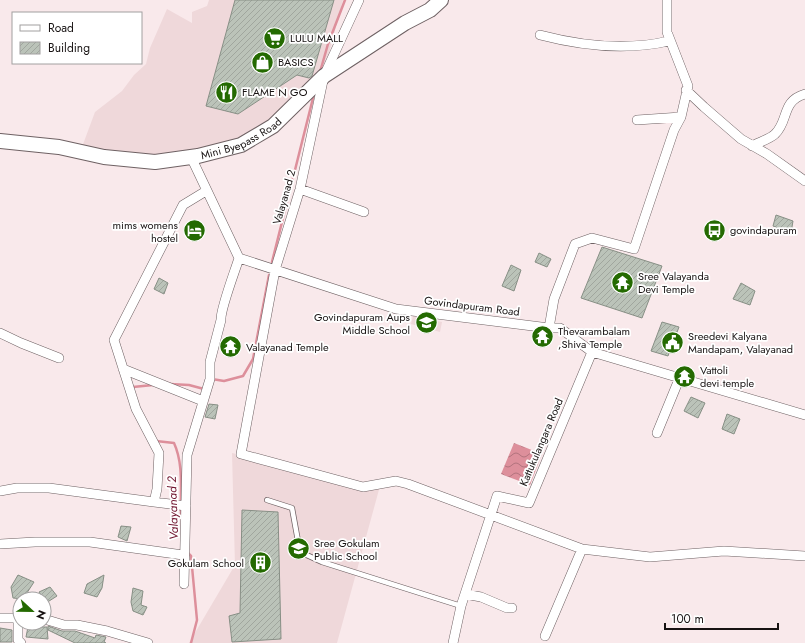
<svg xmlns="http://www.w3.org/2000/svg" width="805" height="643" font-family="Jost,sans-serif">
<style>
.built{fill:#efd8da}
.water{fill:url(#water-waves)}
.lines{fill:none;stroke-linecap:round;stroke-linejoin:round}
.stream{stroke:#dd8f9b;stroke-width:2.5}
.building{fill:url(#building-hatch);stroke:#878f85}
.service-casing{stroke:#6e6163;stroke-width:6}
.minor-casing{stroke:#6e6163;stroke-width:10}
.primary-casing{stroke:#6e6163;stroke-width:16}
.service{stroke:#fff;stroke-width:4.5}
.minor{stroke:#fff;stroke-width:9}
.primary{stroke:#fff;stroke-width:14}
.labels{text-anchor:middle;dominant-baseline:central;stroke-width:3.5;stroke-linejoin:round;paint-order:stroke}
.poi-label{font-size:11px;fill:#171212;stroke:#fff;text-anchor:start}
.street-label{font-size:11px;fill:#171212;stroke:#fff}
.water-label{font-size:12px;font-style:italic;fill:#711630;stroke:#fff}
</style>
<defs>
<pattern id="water-waves" width="16" height="10" patternUnits="userSpaceOnUse"><rect width="16" height="10" fill="#dd8f9b"/><path d="M0 5q4-4 8 0t8 0" fill="none" stroke="#b2737d"/></pattern>
<pattern id="building-hatch" width="6" height="6" patternUnits="userSpaceOnUse"><rect width="6" height="6" fill="#bbc3b9"/><path d="M-1 1l2-2M0 6l6-6M5 7l2-2" fill="none" stroke="#a0a69e"/></pattern>
</defs>
<rect width="100%" height="100%" fill="#f9e9eb"/>
<!-- built -->
<path class="built" d="M209,0H343L324,72L282,111L247,138L197,153L137,157L82,147L95,112L122,91L134,75L146,64L150,48L167,9L192,23V12L207,6Z
M413,316L442,322L440,332L411,324Z
M232,453L380,486L337,643H189L235,565Z"/>
<!-- water -->
<path class="water" d="M514,443L542,454L530,485L501,474Z"/>
<g class="lines">
<!-- stream -->
<path class="stream" d="M320,72L328,44L345,0
M272,262L314,94
M212,379L224,381L243,376L253,359L269,275
M170,384L189,385L204,389
M133,387L153,385
M156,441L174,443C184,465 180,490 181,514
M187,552L191,556L197,620L191,643"/>
</g>
<!-- building -->
<path class="building" d="M235,0H334L312,76L309,78L297,75L238,114L206,106Z
M776,215L793,221L791,233L773,226Z
M602,247L662,266L642,318L581,298Z
M539,253L551,259L547,267L535,262Z
M511,265L521,270L514,291L502,286Z
M159,278L168,283L164,294L154,289Z
M741,283L755,291L750,305L733,299Z
M662,322L679,327L668,356L651,351Z
M225,339L235,341L233,351L221,348Z
M691,397L705,403L698,418L684,411Z
M209,404L218,405L215,419L205,417Z
M727,414L740,419L734,434L722,429Z
M242,510L278,512L281,639L232,642L229,616L240,613Z
M121,526L131,527L127,541L118,537Z
M18,575L34,582L23,599L13,598L11,587Z
M104,575L102,588L97,597L84,593L87,584Z
M50,587L57,596L46,603L39,592Z
M133,588L143,591L141,605L147,607L143,615L133,611L131,602Z
M48,626L62,631H75L95,638L96,635L106,637L104,642L106,643H75L48,630Z
M28,627H47L48,639L26,637Z
M0,628L12,630V642H0Z"/>
<g class="lines">
<defs>
<path id="service" d="M267,500L292,508L300,552L322,562L461,606"/>
<path id="minor" d="M359,0L324,76L300,189L275,270L241,454L363,487L396,481L408,484L582,549L650,557L724,551L805,556
M540,35C582,46 626,51 669,41
M686,90L704,107L741,139L767,154L805,181
M637,120L681,117
M752,146C759,142 770,139 775,134C789,121 781,101 805,94
M191,157L239,258L396,309L549,328H560L592,352L805,415
M300,189L364,212
M549,328L554,299L575,244L592,238L634,249L674,130L681,117L688,86L667,32V0
M0,333L21,343L59,358
M123,369L203,401
M657,433L680,377
M0,491L17,488H49L154,502L157,489L159,453L136,409L114,340L183,205L206,191
M154,502L186,506
M0,544L35,542H90L183,555
M184,584L187,455L210,379V362L221,320C220,310 235,271 239,258
M465,594L481,597L507,608H512
M0,618H20
M18,618V640L21,643
M44,619L64,625H77L107,631L148,643
M545,636L582,549
M453,643L461,606L497,496L529,503L592,352"/>
<g id="primary">
<path id="s1" d="M0,141L59,147L104,157L155,162L198,156L241,145L273,126L324,76L405,23L430,10L441,0"/>
</g>
</defs>
<!-- service casing -->
<use href="#service" class="service-casing"/>
<!-- minor casing -->
<use href="#minor" class="minor-casing"/>
<!-- primary casing -->
<use href="#primary" class="primary-casing"/>
<!-- service -->
<use href="#service" class="service"/>
<!-- minor -->
<use href="#minor" class="minor"/>
<!-- primary -->
<use href="#primary" class="primary"/>
</g>
<!-- icons -->
<defs>
<symbol id="supermarket-disc" viewBox="-11 -11 22 22"><circle r="9.5" fill="#246a01" stroke="#fff"/><path d="M-6-5.5h2.5l.6 2H6L4.5 2H-2.5L-4.4-4H-6ZM-1.5 3.2a1.3 1.3 0 1 0 .1 0ZM3 3.2a1.3 1.3 0 1 0 .1 0Z" fill="#fff"/></symbol>
<symbol id="shop-disc" viewBox="-11 -11 22 22"><circle r="9.5" fill="#246a01" stroke="#fff"/><path d="M-5-2.5h2.3a2.7 3.5 0 0 1 5.4 0H5L5.5 6h-11ZM-1.5-2.5h3a1.5 2.3 0 0 0-3 0Z" fill="#fff"/></symbol>
<symbol id="restaurant-disc" viewBox="-11 -11 22 22"><circle r="9.5" fill="#246a01" stroke="#fff"/><path d="M-5-6h1v4h1v-4h1v4h1v-4h1v5L-1.5 .5V6h-2V.5L-5-1ZM5-6V6H3V1.5H1.5Q1.5-4 5-6Z" fill="#fff"/></symbol>
<symbol id="bus-disc" viewBox="-11 -11 22 22"><circle r="9.5" fill="#246a01" stroke="#fff"/><path d="M-5-6H5V4H4V6H2V4H-2V6H-4V4H-5ZM-3.5-4V0h7V-4ZM-3.5 1.2v1.5H-2V1.2ZM2 1.2v1.5H3.5V1.2Z" fill="#fff"/></symbol>
<symbol id="hotel-disc" viewBox="-11 -11 22 22"><circle r="9.5" fill="#246a01" stroke="#fff"/><path d="M-6-4.5h1.5V1H6V5H4.5V3h-9V5H-6ZM-4 0a1.8 1.8 0 1 1 3.6 0ZM.5 0V-2.5h3Q6-2.5 6 0Z" fill="#fff"/></symbol>
<symbol id="temple-disc" viewBox="-11 -11 22 22"><circle r="9.5" fill="#246a01" stroke="#fff"/><path d="M0-6L5-2H3V0L6.5 2.5H4V6H1.5V3h-3V6H-4V2.5H-6.5L-3 0V-2H-5Z" fill="#fff"/></symbol>
<symbol id="school-disc" viewBox="-11 -11 22 22"><circle r="9.5" fill="#246a01" stroke="#fff"/><path d="M0-5L7-2L0 1L-7-2ZM-4 1L0 2.5L4 1V4Q0 6-4 4Z" fill="#fff"/></symbol>
<symbol id="civic-disc" viewBox="-11 -11 22 22"><circle r="9.5" fill="#246a01" stroke="#fff"/><path d="M-.6-6.5H3V-4.5H.6V-3L4-1V1h2V6H-6V1h2V-1L-.6-3ZM-1.2 2.5V6h2.4V2.5Z" fill="#fff"/></symbol>
<symbol id="building-disc" viewBox="-11 -11 22 22"><circle r="9.5" fill="#246a01" stroke="#fff"/><path d="M-4-6H4V6H1V3H-1V6H-4ZM-2.5-4.3h1.7v1.8h-1.7ZM.8-4.3h1.7v1.8H.8ZM-2.5-1h1.7V.8h-1.7ZM.8-1h1.7V.8H.8Z" fill="#fff"/></symbol>
</defs>
<g fill-rule="evenodd">
<use href="#supermarket-disc" x="262" y="26" width="25" height="25"/>
<use href="#shop-disc" x="250" y="50" width="25" height="25"/>
<use href="#restaurant-disc" x="214" y="80" width="25" height="25"/>
<use href="#bus-disc" x="702" y="218" width="25" height="25"/>
<use href="#hotel-disc" x="182" y="218" width="25" height="25"/>
<use href="#temple-disc" x="610" y="270" width="25" height="25"/>
<use href="#school-disc" x="414" y="310" width="25" height="25"/>
<use href="#temple-disc" x="530" y="324" width="25" height="25"/>
<use href="#civic-disc" x="660" y="330" width="25" height="25"/>
<use href="#temple-disc" x="218" y="334" width="25" height="25"/>
<use href="#temple-disc" x="672" y="364" width="25" height="25"/>
<use href="#school-disc" x="286" y="536" width="25" height="25"/>
<use href="#building-disc" x="248" y="550" width="25" height="25"/>
</g>
<g class="labels">
<!-- poi labels -->
<g class="poi-label">
<text x="290" y="38">LULU MALL</text>
<text x="278" y="62">BASICS</text>
<text x="242" y="92">FLAME N GO</text>
<text x="178" y="225" text-anchor="end">mims womens<tspan x="178" dy="13">hostel</tspan></text>
<text x="730" y="230">govindapuram</text>
<text x="638" y="276">Sree Valayanda<tspan x="638" dy="13">Devi Temple</tspan></text>
<text x="410" y="317" text-anchor="end">Govindapuram Aups<tspan x="410" dy="13">Middle School</tspan></text>
<text x="558" y="331">Thevarambalam<tspan x="558" dy="13">,Shiva Temple</tspan></text>
<text x="688" y="336">Sreedevi Kalyana<tspan x="688" dy="13">Mandapam, Valayanad</tspan></text>
<text x="246" y="347">Valayanad Temple</text>
<text x="700" y="370">Vattoli<tspan x="700" dy="13">devi temple</tspan></text>
<text x="314" y="543">Sree Gokulam<tspan x="314" dy="13">Public School</tspan></text>
<text x="244" y="563" text-anchor="end">Gokulam School</text>
</g>
<!-- street labels -->
<g class="street-label">
<text stroke="none"><textPath href="#s1" startOffset="247">Mini Byepass Road</textPath></text>
<text transform="translate(284 197) rotate(-74)">Valayanad 2</text>
<text transform="translate(472 306) rotate(7)">Govindapuram Road</text>
<text transform="translate(541 442) rotate(-67)">Kattukulangara Road</text>
</g>
<!-- water labels -->
<g class="water-label">
<text transform="translate(173 508) rotate(-92)">Valayanad 2</text>
</g>
</g>
<!-- legend -->
<rect x="12" y="12" width="130" height="52" fill="#ffffff" stroke="#a2a0a0"/>
<rect x="20" y="25" width="20" height="6" fill="#ffffff" stroke="#a2a0a0"/>
<text x="48" y="32" font-size="12" fill="#171212">Road</text>
<rect x="20" y="42" width="20" height="12" fill="url(#building-hatch)" stroke="#a2a0a0"/>
<text x="48" y="52" font-size="12" fill="#171212">Building</text>
<!-- north arrow -->
<g transform="translate(32 611) rotate(112)"><circle r="19" fill="#ffffff" stroke="#a2a0a0"/>
<path d="M0-3L7 15L0 10L-7 15Z" fill="#246a01"/>
<text y="-6" font-size="11" font-weight="bold" text-anchor="middle" fill="#171212">N</text>
</g>
<!-- scale -->
<path d="M665 623v6h113v-6" fill="none" stroke="#171212" stroke-width="2"/>
<text x="671" y="623" font-size="12" fill="#171212" stroke="#ffffff" stroke-width="3" paint-order="stroke">100 m</text>
</svg>
